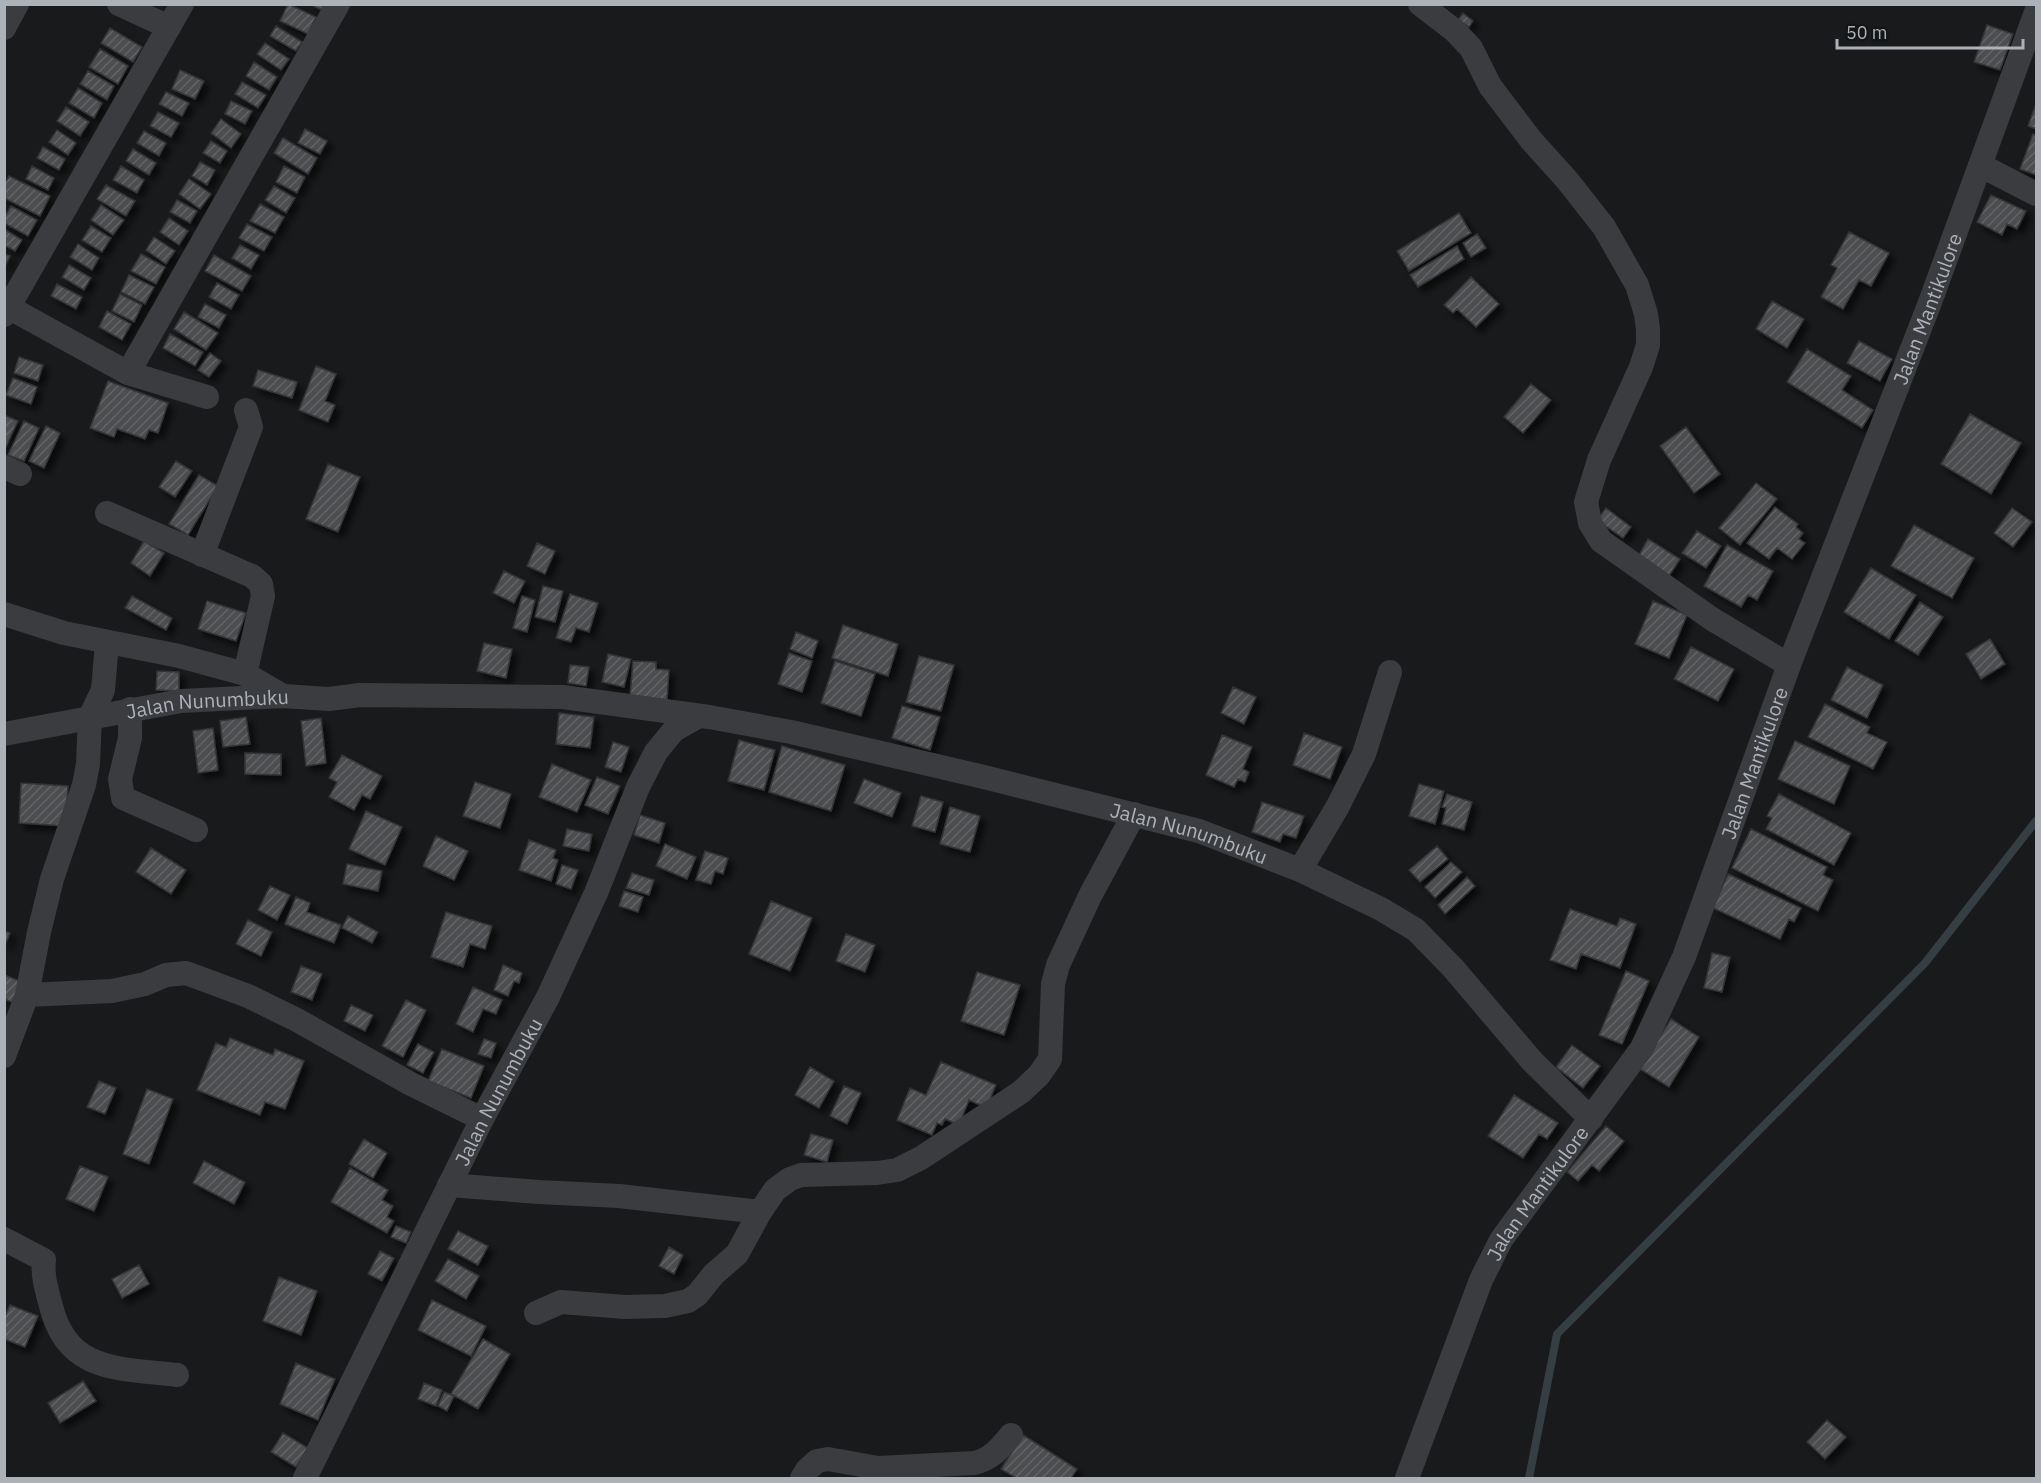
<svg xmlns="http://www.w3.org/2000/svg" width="2041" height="1483" font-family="'IBM Plex Sans',sans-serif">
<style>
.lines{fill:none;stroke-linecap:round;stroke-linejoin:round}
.stream{stroke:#353e43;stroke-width:8}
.building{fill:url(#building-hatch);stroke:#343437;stroke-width:1.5;filter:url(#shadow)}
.minor{stroke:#3b3c40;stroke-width:24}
.labels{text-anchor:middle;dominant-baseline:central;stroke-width:5;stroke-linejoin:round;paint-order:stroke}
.street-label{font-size:20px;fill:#adb2b9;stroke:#141516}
</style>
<defs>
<pattern id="building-hatch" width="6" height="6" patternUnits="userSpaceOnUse" patternTransform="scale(1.5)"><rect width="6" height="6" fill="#4c4d50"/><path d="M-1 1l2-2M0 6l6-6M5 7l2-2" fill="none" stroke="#636467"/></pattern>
<filter id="shadow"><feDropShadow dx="5.5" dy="5.5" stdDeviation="3" flood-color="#0009"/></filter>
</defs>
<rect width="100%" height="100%" fill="#191a1b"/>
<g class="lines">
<!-- stream -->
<path class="stream" d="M1529,1478L1557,1334L1925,963L2036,821"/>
</g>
<!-- building -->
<path class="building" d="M288,4L316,17L308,34L280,21Z
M309,4H324L322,10Z
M1463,13L1473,21L1469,27L1458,20Z
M1987,25L2013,34L2000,70L1974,62Z
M276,26L302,42L296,51L270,36Z
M110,28L142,47L133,62L101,43Z
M265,43L289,59L281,70L257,54Z
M100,49L128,66L118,84L89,67Z
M254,62L277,77L269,90L246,76Z
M180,70L204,81L195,99L172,89Z
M88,71L114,86L107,100L80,84Z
M242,82L266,95L258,108L235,94Z
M78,88L102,103L94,118L69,103Z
M166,92L189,103L182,116L159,104Z
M231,101L252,111L245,124L225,114Z
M2036,104V129L2028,126Z
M66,107L89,122L80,136L57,121Z
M158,112L179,123L171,137L150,126Z
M221,119L241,134L231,148L211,133Z
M305,129L327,141L320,154L298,143Z
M57,130L76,143L68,155L49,142Z
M144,131L166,143L159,156L137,143Z
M2033,134L2036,136V175L2020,169Z
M283,138L317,158L308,174L274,153Z
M211,141L227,151L220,163L203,153Z
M43,147L65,159L59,170L37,158Z
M133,149L156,163L149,175L126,161Z
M200,162L215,170L207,185L192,176Z
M32,166L54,178L48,190L26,179Z
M121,166L144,180L137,193L113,180Z
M284,166L305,177L297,193L276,182Z
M9,176L50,196L40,216L4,198V185Z
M189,179L211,194L200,209L179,194Z
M106,185L135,201L126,216L97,199Z
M274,186L295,198L286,213L265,200Z
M1991,195L2026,211L2017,229L2007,224L2002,235L1977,222Z
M177,200L197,211L190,223L170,212Z
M260,204L284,217L275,233L250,221Z
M101,205L124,220L113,235L91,220Z
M11,206L37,220L28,236L4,223V218Z
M1459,213L1471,233L1409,271L1397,251Z
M169,218L188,231L179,245L160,232Z
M247,224L272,237L264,251L239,238Z
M91,226L111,238L102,252L82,240Z
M4,229L22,240L15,251L4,245Z
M1849,232L1889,253L1871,286L1859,280L1843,309L1821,297L1837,268L1831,265Z
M1477,234L1486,248L1471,257L1463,243Z
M154,237L175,251L166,264L146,250Z
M78,244L99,258L92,270L70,257Z
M240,245L259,255L251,269L232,258Z
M1457,246L1464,259L1418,287L1410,275Z
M4,254L10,256L4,268Z
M141,254L165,267L156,284L131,271Z
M214,255L251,276L242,291L205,271Z
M69,265L91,278L84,290L62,277Z
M129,275L154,287L145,304L121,292Z
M1471,277L1499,304L1476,327L1457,309L1453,313L1444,305Z
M217,283L239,295L231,309L209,297Z
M57,284L82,297L76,309L51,296Z
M120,294L142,305L134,322L112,311Z
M1772,301L1804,319L1787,348L1756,329Z
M205,304L226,315L219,328L198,317Z
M107,311L131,324L122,340L99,327Z
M184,312L218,333L206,350L174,329Z
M170,334L203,352L195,366L163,348Z
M1859,341L1892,359L1880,381L1847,363Z
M1807,349L1851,376L1842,390L1873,410L1862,428L1787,382Z
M210,353L221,361L209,377L198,370Z
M19,357L43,365L38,381L14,373Z
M316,366L336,374L325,401L335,405L328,422L299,410Z
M258,370L297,382L292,398L253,386Z
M13,378L37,387L31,404L6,395Z
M108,381L168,403L158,433L149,430L145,439L117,429L114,437L90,428Z
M1531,384L1551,400L1523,433L1504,417Z
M1970,414L2021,443L1991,494L1941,464Z
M4,415L18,421L4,451Z
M24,421L39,428L24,461L8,455Z
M46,426L60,433L44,468L29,461Z
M1686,427L1720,474L1694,493L1660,446Z
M176,461L192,471L175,497L159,487Z
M328,464L360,477L338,532L306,519Z
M199,475L218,486L188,535L169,524Z
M1756,483L1777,499L1740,545L1719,528Z
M1775,507L1798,524L1796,527L1803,533L1799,539L1805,543L1792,559L1777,548L1769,559L1747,543Z
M1606,508L1631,527L1623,538L1597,520Z
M2012,508L2032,522L2013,547L1994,533Z
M1914,525L1974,558L1952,598L1891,566Z
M1697,531L1721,546L1706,568L1682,553Z
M1648,539L1680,559L1669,576L1638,557Z
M144,541L164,553L150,576L131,563Z
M537,543L555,551L545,574L527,566Z
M1727,545L1773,571L1757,600L1748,595L1741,607L1704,586Z
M1871,568L1916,595L1889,639L1844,612Z
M504,571L525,581L514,603L493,593Z
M543,586L563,591L555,622L535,617Z
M570,594L598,603L589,632L576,628L571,642L556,638Z
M132,596L172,618L166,630L125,608Z
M522,596L535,600L527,632L513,628Z
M207,601L246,613L236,641L198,629Z
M1653,601L1687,615L1669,658L1635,644Z
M1920,602L1943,617L1918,655L1895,641Z
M843,625L898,644L888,676L832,658Z
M796,632L818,641L812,658L790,649Z
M1990,639L2005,664L1981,679L1966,654Z
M484,643L512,649L506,678L477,671Z
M1691,647L1734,669L1718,701L1674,679Z
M789,653L812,661L802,692L778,684Z
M608,654L631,659L624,687L602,682Z
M919,656L954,665L941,711L906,702Z
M633,661L656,662V669L669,670L667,700L630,697Z
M835,661L875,674L861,716L821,703Z
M570,665L589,667L586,686L568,683Z
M1847,667L1883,685L1867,718L1831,700Z
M157,671L179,672V691L156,690Z
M1233,687L1256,697L1244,724L1221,713Z
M1825,704L1870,727L1867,733L1887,742L1873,769L1808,737Z
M902,706L940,717L930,750L892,738Z
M559,713L594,717L590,748L556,744Z
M246,717L250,744L223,747L220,721Z
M321,718L326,763L306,766L301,721Z
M213,728L218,770L198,773L193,731Z
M1304,733L1342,747L1330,779L1293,765Z
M1222,735L1252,747L1243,769L1249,772L1245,782L1238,779L1234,787L1206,775Z
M739,740L775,750L764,790L728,781Z
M1795,741L1850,766L1834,804L1778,779Z
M613,742L629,747L621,772L605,767Z
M782,746L845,765L831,811L769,792Z
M245,753L281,754V775L245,774Z
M342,755L382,776L370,799L362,795L354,810L329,797L337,782L329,778Z
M552,764L591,780L577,812L539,797Z
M597,777L620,786L608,814L585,805Z
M864,779L901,793L892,817L854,803Z
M475,782L511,794L500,828L463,816Z
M21,783L68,786L65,826L19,823Z
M1419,784L1444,791L1435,824L1409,816Z
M1447,794L1472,802L1464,830L1442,824L1446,808L1442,807Z
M1779,794L1851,833L1834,865L1766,829L1772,818L1767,816Z
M921,796L943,802L935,832L912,826Z
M1262,802L1304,816L1296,838L1283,834L1280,842L1252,832Z
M950,807L980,816L970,852L940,844Z
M366,811L402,827L385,865L349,849Z
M640,815L665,823L659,843L634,835Z
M567,829L592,834L589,851L563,846Z
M1751,829L1827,867L1823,875L1833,880L1818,911L1732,868Z
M436,836L468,851L454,880L423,866Z
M529,840L556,850L553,858L558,860L551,881L519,870Z
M665,844L696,857L687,879L656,866Z
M1437,846L1448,859L1420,882L1409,870Z
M151,848L186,870L171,894L136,872Z
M705,851L728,858L723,874L715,871L711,884L696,880Z
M1451,862L1462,872L1435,898L1425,887Z
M347,864L382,871L378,891L343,884Z
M562,865L578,870L571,889L556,884Z
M632,873L654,880L649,895L626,888Z
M1728,874L1801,908L1794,922L1789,919L1780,939L1713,908Z
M1467,877L1475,886L1445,914L1438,905Z
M270,886L290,895L277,920L258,910Z
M624,891L643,897L638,912L619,906Z
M296,897L310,903L307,912L341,925L334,943L285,924Z
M771,901L812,918L790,971L749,954Z
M1570,909L1617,926L1620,918L1636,924L1620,968L1581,954L1576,969L1550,960Z
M446,912L492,926L485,949L470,944L463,967L431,957Z
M348,916L378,932L372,943L342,928Z
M248,920L272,932L261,956L236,944Z
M4,931L10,933L4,947Z
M846,934L875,945L865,972L836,961Z
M1712,953L1730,957L1722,992L1704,988Z
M503,965L522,973L519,983L514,981L508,996L494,990Z
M301,966L322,974L312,1000L291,992Z
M1626,971L1649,981L1622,1044L1599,1035Z
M977,972L1020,985L1004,1035L961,1021Z
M4,975L25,983L17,1004L4,999Z
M473,987L502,1000L496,1014L483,1009L473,1032L456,1024Z
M406,1000L426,1010L403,1057L382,1046Z
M351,1005L373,1015L365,1031L344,1021Z
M1671,1019L1699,1037L1669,1087L1640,1069Z
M230,1038L273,1055L275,1049L304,1061L285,1109L265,1102L260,1115L197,1090L216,1043L226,1047Z
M484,1039L496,1043L491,1058L478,1054Z
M418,1044L434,1052L423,1073L407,1065Z
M1572,1045L1600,1066L1583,1088L1556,1067Z
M442,1049L484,1066L471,1098L428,1081Z
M941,1062L996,1085L986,1108L969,1100L959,1125L945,1119L942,1125L937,1123L932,1135L897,1120L910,1088L926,1095Z
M810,1067L834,1081L819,1108L795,1095Z
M99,1081L116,1088L105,1114L87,1107Z
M844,1086L861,1093L847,1124L830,1116Z
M147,1089L173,1099L149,1164L123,1154Z
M1514,1095L1558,1123L1547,1139L1539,1134L1523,1158L1488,1136Z
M1606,1126L1624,1141L1599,1171L1592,1165L1578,1181L1567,1172Z
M811,1134L833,1140L827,1162L804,1155Z
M364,1139L387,1153L373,1178L349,1164Z
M204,1161L245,1182L234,1204L193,1183Z
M80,1166L108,1177L94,1211L66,1199Z
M350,1168L388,1190L382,1200L393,1206L387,1217L394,1221L387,1233L331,1202Z
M396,1226L411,1232L406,1243L391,1237Z
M458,1231L488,1246L478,1265L448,1249Z
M669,1247L683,1255L674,1274L659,1266Z
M380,1251L394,1258L382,1281L368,1274Z
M448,1259L479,1276L466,1299L435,1281Z
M139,1265L149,1284L122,1298L112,1279Z
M279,1277L317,1291L301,1335L263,1321Z
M432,1300L486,1326L471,1356L418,1330Z
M10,1305L38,1316L25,1347L4,1339V1319Z
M483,1339L510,1354L478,1409L451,1394Z
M296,1363L335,1379L318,1420L280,1404Z
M83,1381L96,1401L60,1423L48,1403Z
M424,1383L442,1390L436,1406L418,1399Z
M444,1392L454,1396L447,1411L438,1406Z
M1827,1420L1846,1437L1825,1459L1807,1442Z
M283,1433L308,1448L296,1467L271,1452Z
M1023,1435L1077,1469L1071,1478H1016L1001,1469Z"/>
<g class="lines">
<!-- minor -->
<g class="minor">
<path d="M119,4L169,27"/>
<path d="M1420,4L1455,31L1471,48L1490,86L1531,140L1567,180L1604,227L1637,285L1646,314L1648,330V345L1641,367L1599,460L1586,502L1590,523L1601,541L1712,619L1789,665"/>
<path d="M4,28L17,4"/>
<path d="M1980,165L2036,194"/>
<path d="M8,307L128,373L207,397"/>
<path d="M4,315L182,4"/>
<path d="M128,373L338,4"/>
<path d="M4,467L20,474"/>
<path d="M107,513L252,576L261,584L263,596L245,674"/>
<path d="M202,555L251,427L246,410"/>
<path d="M4,614L64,633L179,656L245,674L283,696"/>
<path d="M130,709V738L120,779L123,798L196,830"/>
<path id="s1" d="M4,734L181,701L283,696L329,699L360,695L563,697L709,717L791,732L984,777L1199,831L1300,870L1381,909L1416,930L1453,968L1532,1061L1591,1119"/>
<path d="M1300,870L1338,806L1364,754L1390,672"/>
<path d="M27,995L112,991L145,984L166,975L186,973L248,996L297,1020L411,1084L482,1119"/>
<path d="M4,1056L27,995L39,932L52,879L84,785L88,764L90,717L103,690L107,643"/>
<path d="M449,1185L539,1192L619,1196L760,1212"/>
<path d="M4,1239L44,1260C42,1276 47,1291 51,1306C67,1373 120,1368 177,1375"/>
<path d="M536,1313L561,1302L625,1307L665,1306L688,1301L697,1295L714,1274L737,1254L760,1212L775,1190L790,1179L801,1175L877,1173L897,1170L921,1158L1021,1092L1039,1075L1050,1059L1053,984L1058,965L1090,896L1134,814"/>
<path id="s2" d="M305,1478L482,1119L548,997L596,893L638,787L656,752L674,730L699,716"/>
<path d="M802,1478L807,1470L817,1461L828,1459L878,1468L974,1463C992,1459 1000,1448 1011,1435"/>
<path id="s3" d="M1407,1478L1481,1280L1501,1240L1642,1048L1684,957L1789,665L1929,305L2036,12"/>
</g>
</g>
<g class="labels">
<!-- street labels -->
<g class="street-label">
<text stroke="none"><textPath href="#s3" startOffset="1287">Jalan Mantikulore</textPath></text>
<text stroke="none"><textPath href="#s1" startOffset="206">Jalan Nunumbuku</textPath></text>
<text stroke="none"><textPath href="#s3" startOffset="801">Jalan Mantikulore</textPath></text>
<text stroke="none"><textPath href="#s1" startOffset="1204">Jalan Nunumbuku</textPath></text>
<text stroke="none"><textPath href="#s2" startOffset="432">Jalan Nunumbuku</textPath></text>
<text stroke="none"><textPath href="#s3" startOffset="315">Jalan Mantikulore</textPath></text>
</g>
</g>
<!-- border -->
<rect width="2041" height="1483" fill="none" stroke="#adb2b9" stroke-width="12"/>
<!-- scale -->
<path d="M1837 39v9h186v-9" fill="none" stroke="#adb2b9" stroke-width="3"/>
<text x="1846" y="39" font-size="18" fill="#adb2b9" stroke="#141516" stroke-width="4.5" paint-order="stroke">50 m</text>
</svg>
